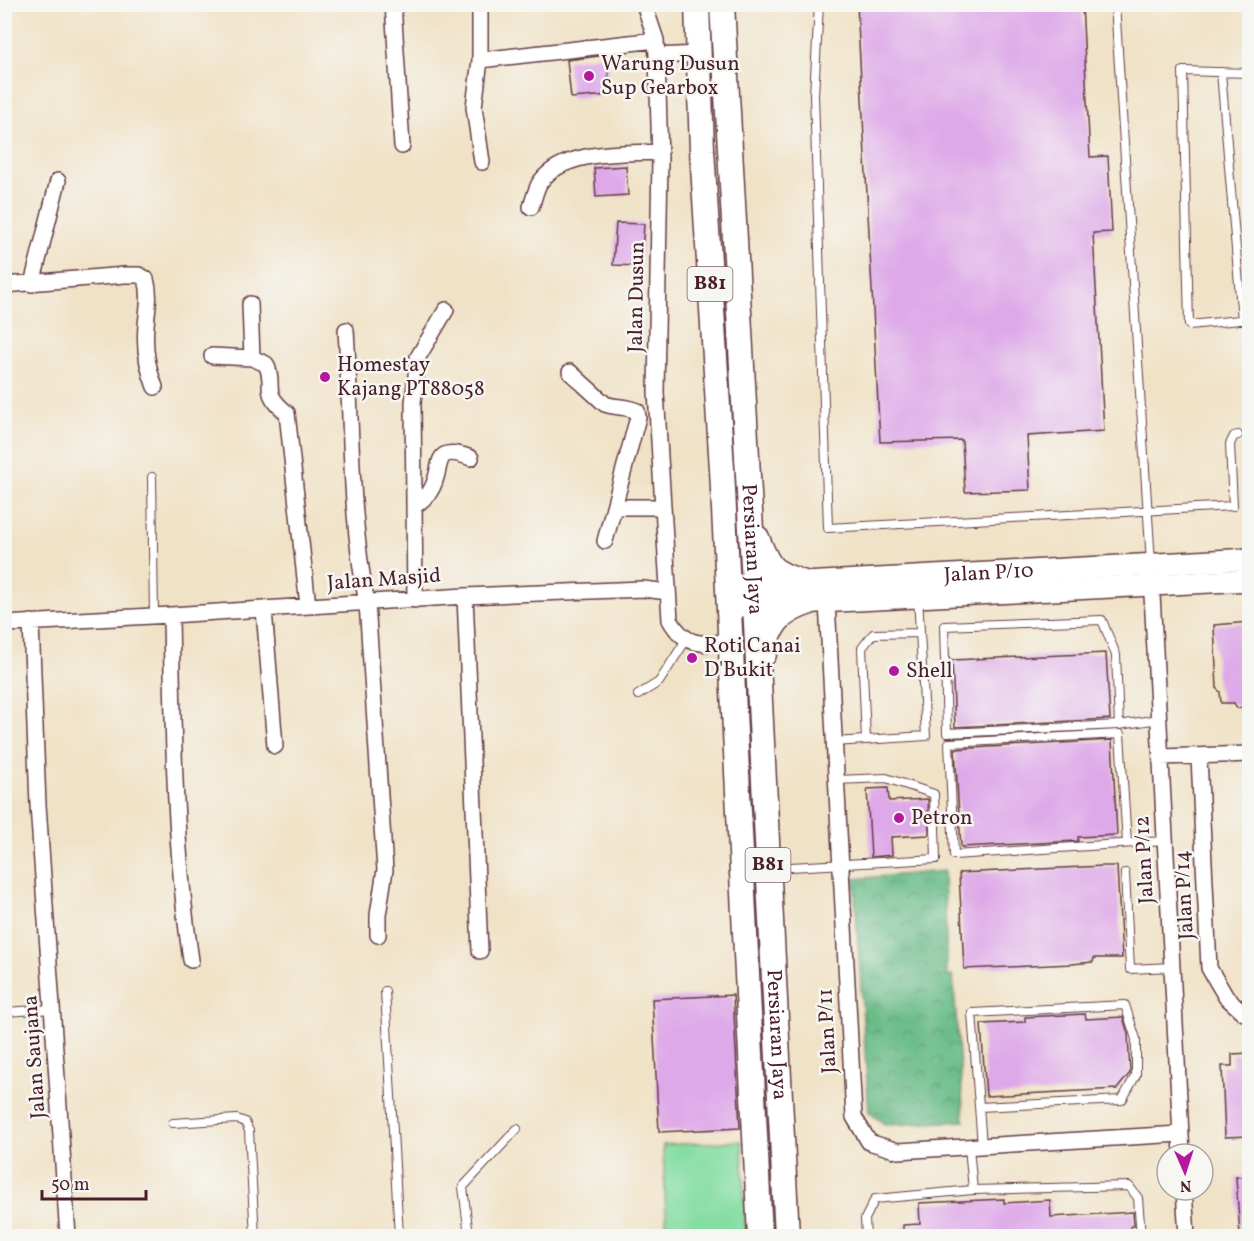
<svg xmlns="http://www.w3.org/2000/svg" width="1254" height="1241" font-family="Vollkorn,serif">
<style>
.forest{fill:url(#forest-crowns);stroke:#5a6e5a;stroke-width:1.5}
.garden{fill:#84dda2;stroke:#677e66;stroke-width:1.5}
.building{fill:#dea9e8}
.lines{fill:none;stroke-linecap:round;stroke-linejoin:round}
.lane-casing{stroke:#633c42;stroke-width:10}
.street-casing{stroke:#633c42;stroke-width:18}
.secondary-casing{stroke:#633c42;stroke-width:24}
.primary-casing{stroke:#633c42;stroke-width:27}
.lane{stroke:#fff;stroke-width:8}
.street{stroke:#fff;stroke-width:15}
.secondary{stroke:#fff;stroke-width:21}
.primary{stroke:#fff;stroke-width:24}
.poi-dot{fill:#b5179e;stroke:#f6f6f2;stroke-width:2}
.labels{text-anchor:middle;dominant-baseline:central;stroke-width:5;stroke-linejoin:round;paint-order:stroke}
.shield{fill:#f6f6f2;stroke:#7e6067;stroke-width:1.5}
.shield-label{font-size:20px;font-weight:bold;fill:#4a1f2b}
.poi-label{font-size:21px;fill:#4a1f2b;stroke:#f6f6f2;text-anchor:start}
.street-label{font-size:21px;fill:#4a1f2b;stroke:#f6f6f2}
</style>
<defs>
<pattern id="forest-crowns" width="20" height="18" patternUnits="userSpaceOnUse" patternTransform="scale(1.5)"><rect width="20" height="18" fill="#6bbc88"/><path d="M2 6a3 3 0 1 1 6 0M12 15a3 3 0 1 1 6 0" fill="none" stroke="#5a986f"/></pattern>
</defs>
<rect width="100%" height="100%" fill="#f6f6f2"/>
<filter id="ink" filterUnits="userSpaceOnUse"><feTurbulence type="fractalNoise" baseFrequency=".0167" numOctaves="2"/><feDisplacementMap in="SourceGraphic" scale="12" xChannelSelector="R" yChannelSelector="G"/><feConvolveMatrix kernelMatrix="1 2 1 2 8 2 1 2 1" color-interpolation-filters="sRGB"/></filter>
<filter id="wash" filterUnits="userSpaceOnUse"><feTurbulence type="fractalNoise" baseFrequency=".008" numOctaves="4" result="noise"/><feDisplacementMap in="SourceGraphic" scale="24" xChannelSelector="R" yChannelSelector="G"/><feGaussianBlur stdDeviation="1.35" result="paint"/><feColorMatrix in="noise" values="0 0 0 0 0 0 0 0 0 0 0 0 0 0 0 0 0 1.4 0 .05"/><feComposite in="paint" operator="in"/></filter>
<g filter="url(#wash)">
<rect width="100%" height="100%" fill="#f0e2c6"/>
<!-- forest -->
<path class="forest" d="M944,871L947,976H953L964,1121L886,1125L869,1112L854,879Z"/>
<!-- garden -->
<path class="garden" d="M742,1141L746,1236H667L663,1145Z"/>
<g id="blocks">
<!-- building -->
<path class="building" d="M857,4H1082L1090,157L1108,156L1112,232L1093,233L1104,431L1027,436L1030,490L965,492L962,440L880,442Z
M607,55L610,95L571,98L567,60Z
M626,166L628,195L596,197L594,168Z
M616,223L644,224L641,266L613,265Z
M1250,622V707L1237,708L1234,703H1221L1220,692L1217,689L1214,625Z
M1106,653L1110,719L955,727L952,660Z
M1112,740L1117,835L1078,837V841L961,847L955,749Z
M888,788L889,801L928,799L929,835L891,837L892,855L871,857L867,789Z
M1103,866H1117L1122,958H1094L1093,962L1072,964L964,969L959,873Z
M733,995L740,1128L659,1132L652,999Z
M1085,1014L1086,1019L1123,1017L1128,1034L1130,1073L1117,1089L986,1096L981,1024L1025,1022V1017Z
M1250,1053V1136L1225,1137L1222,1066H1232V1054Z
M1250,1176V1236H1240L1236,1177Z
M1004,1199V1203L1050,1200L1051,1217L1133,1212L1134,1226H1131V1236H903V1225L920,1224L919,1203Z"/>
</g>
</g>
<g filter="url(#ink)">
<use href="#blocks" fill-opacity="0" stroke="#633c42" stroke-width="1.5"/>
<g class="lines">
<defs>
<path id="lane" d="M819,4L814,95L828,528L1233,506L1230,444L1234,436L1238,435
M1115,4L1151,563
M1221,72L1242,320
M1250,73L1183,71L1189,325L1250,319
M152,477L154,616
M638,695L659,682L686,640
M1119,725L1116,655L1102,620L944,626L947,733L1119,725L1159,719
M866,740L862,648L873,634L920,633
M834,742L926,736L918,597
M1127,843L1120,734L949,743L954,855L1165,841
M772,868L936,859L934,794L886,778L836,780
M1125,873L1130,969L1172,967
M385,991L399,1236
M4,1012L53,1009
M979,1107L1122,1100L1136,1075V1039L1125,1005L972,1013L982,1146
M173,1123L237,1119L245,1122L249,1131L255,1236
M973,1190L1129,1186L1138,1198L1141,1236
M469,1236L463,1187L517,1129
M866,1236L865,1219L875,1199L973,1190L969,1147"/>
<path id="street" d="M393,4L402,146
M478,4L480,12V60L474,107L482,162
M644,4L656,40L657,56L660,159L656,392L670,620C686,648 702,644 731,642
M657,56L699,54
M480,60L656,40
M531,207C534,199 536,187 541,181C566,149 624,154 660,152
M32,284L58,181
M4,285L125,275H139L146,279C151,296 147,310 146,326C144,348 147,367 155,387
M250,304L252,358L266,364C277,387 259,390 287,413L308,606
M346,330C352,421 349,514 367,603L385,870L378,915V935
M212,356L252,358
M570,372L605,404C616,408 627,406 637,411L638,417L614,507H663
M415,506C419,502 426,498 429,493C446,470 428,442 471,458
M605,541L614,507
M1151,576L1182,1154
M465,596L480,951
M415,600L413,403L418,357L446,310
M827,602L854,1117L869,1142L898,1151L1180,1134
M264,610L275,746
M171,615C173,731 174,846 191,960
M31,622L38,805L68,1236
M4,624L171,615L465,596L643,589L668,592
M1161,757L1250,754
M1199,757L1209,968L1226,997L1244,1013H1250
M1184,1190L1187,1236"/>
<g id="secondary">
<path id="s1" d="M728,585L804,583L1250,559"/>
<path d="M738,606L1250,580"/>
</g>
<g id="primary">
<path d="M697,4L702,150L722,469L760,1236"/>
<path id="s2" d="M722,4L754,584L787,1236"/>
<path d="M757,538C770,571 771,571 804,583"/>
<path d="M764,654C770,623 780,612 810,602"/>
</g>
</defs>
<!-- lane casing -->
<use href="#lane" class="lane-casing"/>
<!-- street casing -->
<use href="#street" class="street-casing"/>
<!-- secondary casing -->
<use href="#secondary" class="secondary-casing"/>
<!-- primary casing -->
<use href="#primary" class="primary-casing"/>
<!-- lane -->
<use href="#lane" class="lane"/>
<!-- street -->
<use href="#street" class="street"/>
<!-- secondary -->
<use href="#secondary" class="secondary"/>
<!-- primary -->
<use href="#primary" class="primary"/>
</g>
</g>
<!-- markers -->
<g class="poi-dot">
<circle cx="589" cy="76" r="6"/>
<circle cx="325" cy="377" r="6"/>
<circle cx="692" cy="658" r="6"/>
<circle cx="894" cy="671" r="6"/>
<circle cx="899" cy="818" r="6"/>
</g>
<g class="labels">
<!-- shield labels -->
<g class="shield">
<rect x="687.5" y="267" width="45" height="34" rx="4.5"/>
<rect x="745.5" y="848" width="45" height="34" rx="4.5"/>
</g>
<g class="shield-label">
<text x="710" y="284">B81</text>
<text x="768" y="865">B81</text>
</g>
<!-- poi labels -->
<g class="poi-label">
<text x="601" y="64">Warung Dusun<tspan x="601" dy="24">Sup Gearbox</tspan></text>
<text x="337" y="365">Homestay<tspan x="337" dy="24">Kajang PT88058</tspan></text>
<text x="704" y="646">Roti Canai<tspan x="704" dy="24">D'Bukit</tspan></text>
<text x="906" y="671">Shell</text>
<text x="911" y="818">Petron</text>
</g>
<!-- street labels -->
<g class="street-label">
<text transform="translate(637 297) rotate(-89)">Jalan Dusun</text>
<text stroke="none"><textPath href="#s2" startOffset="546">Persiaran Jaya</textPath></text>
<text stroke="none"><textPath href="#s1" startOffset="261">Jalan P/10</textPath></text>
<text transform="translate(384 580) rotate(-4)">Jalan Masjid</text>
<text transform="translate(1145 860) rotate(-93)">Jalan P/12</text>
<text transform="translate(1185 895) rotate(-93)">Jalan P/14</text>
<text transform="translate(828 1031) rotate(-93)">Jalan P/11</text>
<text stroke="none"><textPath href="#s2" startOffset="1032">Persiaran Jaya</textPath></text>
<text transform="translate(35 1057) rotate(-94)">Jalan Saujana</text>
</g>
</g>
<!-- margin -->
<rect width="1254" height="1241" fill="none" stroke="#f6f6f2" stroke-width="24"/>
<!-- north arrow -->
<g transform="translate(1185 1172) rotate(177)"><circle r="28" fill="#f6f6f2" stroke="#b1a0a2" stroke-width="1.5"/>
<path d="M0-4.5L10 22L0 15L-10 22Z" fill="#b5179e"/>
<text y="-9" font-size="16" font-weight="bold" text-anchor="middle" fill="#4a1f2b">N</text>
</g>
<!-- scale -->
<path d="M42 1190v9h104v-9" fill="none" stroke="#4a1f2b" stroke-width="3"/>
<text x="51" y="1190" font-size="18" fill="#4a1f2b" stroke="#f6f6f2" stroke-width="4.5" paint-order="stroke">50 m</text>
</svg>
